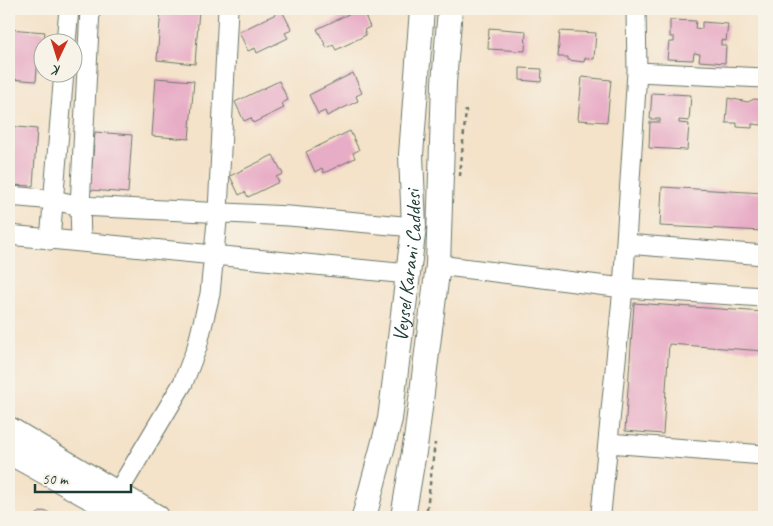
<svg xmlns="http://www.w3.org/2000/svg" width="773" height="526" font-family="Caveat,sans-serif">
<style>
.building{fill:#e8adc6}
.lines{fill:none;stroke-linecap:round;stroke-linejoin:round}
.minor-casing{stroke:#6a7768;stroke-width:21}
.major-casing{stroke:#6a7768;stroke-width:26}
.path{stroke:#6a7768;stroke-width:2.5;stroke-dasharray:4 4;stroke-linecap:butt}
.minor{stroke:#fff;stroke-width:19}
.major{stroke:#fff;stroke-width:24}
.labels{text-anchor:middle;dominant-baseline:central;stroke-width:4.5;stroke-linejoin:round;paint-order:stroke}
.street-label{font-size:21px;fill:#1f3d34;stroke:#f7f3e8}
</style>
<rect width="100%" height="100%" fill="#f7f3e8"/>
<filter id="ink" filterUnits="userSpaceOnUse"><feTurbulence type="fractalNoise" baseFrequency=".02" numOctaves="2"/><feDisplacementMap in="SourceGraphic" scale="10" xChannelSelector="R" yChannelSelector="G"/><feConvolveMatrix kernelMatrix="1 2 1 2 8 2 1 2 1" color-interpolation-filters="sRGB"/></filter>
<filter id="wash" filterUnits="userSpaceOnUse"><feTurbulence type="fractalNoise" baseFrequency=".0096" numOctaves="4" result="noise"/><feDisplacementMap in="SourceGraphic" scale="20" xChannelSelector="R" yChannelSelector="G"/><feGaussianBlur stdDeviation="1.12" result="paint"/><feColorMatrix in="noise" values="0 0 0 0 0 0 0 0 0 0 0 0 0 0 0 0 0 1.4 0 .05"/><feComposite in="paint" operator="in"/></filter>
<g filter="url(#wash)">
<rect width="100%" height="100%" fill="#f4e2c9"/>
<g id="blocks">
<!-- building -->
<path class="building" d="M161,9H199L195,64L157,60Z
M359,9H362L370,27L364,30L366,35L336,50L333,45L327,48L317,29Z
M282,11L292,30L285,33L288,38L257,53L255,48L248,51L239,32Z
M670,20L696,21L695,28L702,29V22L728,24L726,41L721,40V45H726L725,63L699,61L700,54L694,53L693,60L667,59L669,42H674V37H670Z
M489,28L526,31L525,51L488,49Z
M9,29L45,32L41,57H38L36,81L9,79Z
M560,31L596,33L594,59L585,58L584,62L568,60V57H558Z
M520,68L542,69L541,82L520,80Z
M353,73L362,93L356,96L358,101L327,116L325,111L318,114L309,95Z
M582,77L611,80L607,122L578,120Z
M156,78L194,81L189,139L152,136Z
M279,81L288,100L282,103L284,108L253,123L251,118L244,121L235,102Z
M652,93L691,95L689,121L679,120V123L689,124L687,150L649,148L650,122H660V119H650Z
M728,98L748,102L754,99L764,100L762,125L752,124V128L737,127V123H726Z
M9,126L37,129L33,186L9,185Z
M350,131L359,150L353,153L355,158L324,173L322,168L315,172L306,152Z
M95,132L132,135L128,193L90,190Z
M273,155L283,174L276,177L279,182L248,197L245,192L239,195L230,176Z
M662,187L764,193V231L660,226Z
M634,303L764,312V351L669,344L663,434L625,431Z
M42,511L48,512L53,517H33Z"/>
</g>
</g>
<g filter="url(#ink)">
<use href="#blocks" fill-opacity="0" stroke="#6a7768" stroke-width="1"/>
<g class="lines">
<defs>
<path id="minor" d="M636,9L637,72
M66,42L69,9
M9,196L54,200L80,206L289,216L414,227
M9,235L408,274
M50,240L64,72
M81,241L80,206L90,9
M626,244L764,255
M438,265L623,288L764,297
M608,443L764,455
M118,492L183,383L197,347L210,294L218,211L228,9
M602,517L601,513L623,288L637,72L764,78"/>
<g id="major">
<path d="M9,429L157,517"/>
<path d="M9,452L126,517"/>
<path id="s1" d="M364,517L390,419L408,274L414,227L411,155L422,9"/>
<path d="M403,517L416,440L438,265L444,83L450,9"/>
</g>
</defs>
<!-- minor casing -->
<use href="#minor" class="minor-casing"/>
<!-- major casing -->
<use href="#major" class="major-casing"/>
<!-- path -->
<path class="path" d="M460,176L466,110
M426,517L435,443"/>
<!-- minor -->
<use href="#minor" class="minor"/>
<!-- major -->
<use href="#major" class="major"/>
</g>
</g>
<g class="labels">
<!-- street labels -->
<g class="street-label">
<text stroke="none"><textPath href="#s1" startOffset="256">Veysel Karani Caddesi</textPath></text>
</g>
</g>
<!-- margin -->
<rect width="773" height="526" fill="none" stroke="#f7f3e8" stroke-width="30"/>
<!-- north arrow -->
<g transform="translate(58 58) rotate(184)"><circle r="24" fill="#f7f3e8" stroke="#a1aaa0"/>
<path d="M0-4L9 19L0 12L-9 19Z" fill="#c8321e"/>
<text y="-8" font-size="14" font-weight="bold" text-anchor="middle" fill="#1f3d34">K</text>
</g>
<!-- scale -->
<path d="M35 484v8h96v-8" fill="none" stroke="#1f3d34" stroke-width="2.5"/>
<text x="42" y="484" font-size="15" fill="#1f3d34" stroke="#f7f3e8" stroke-width="4" paint-order="stroke">50 m</text>
</svg>
